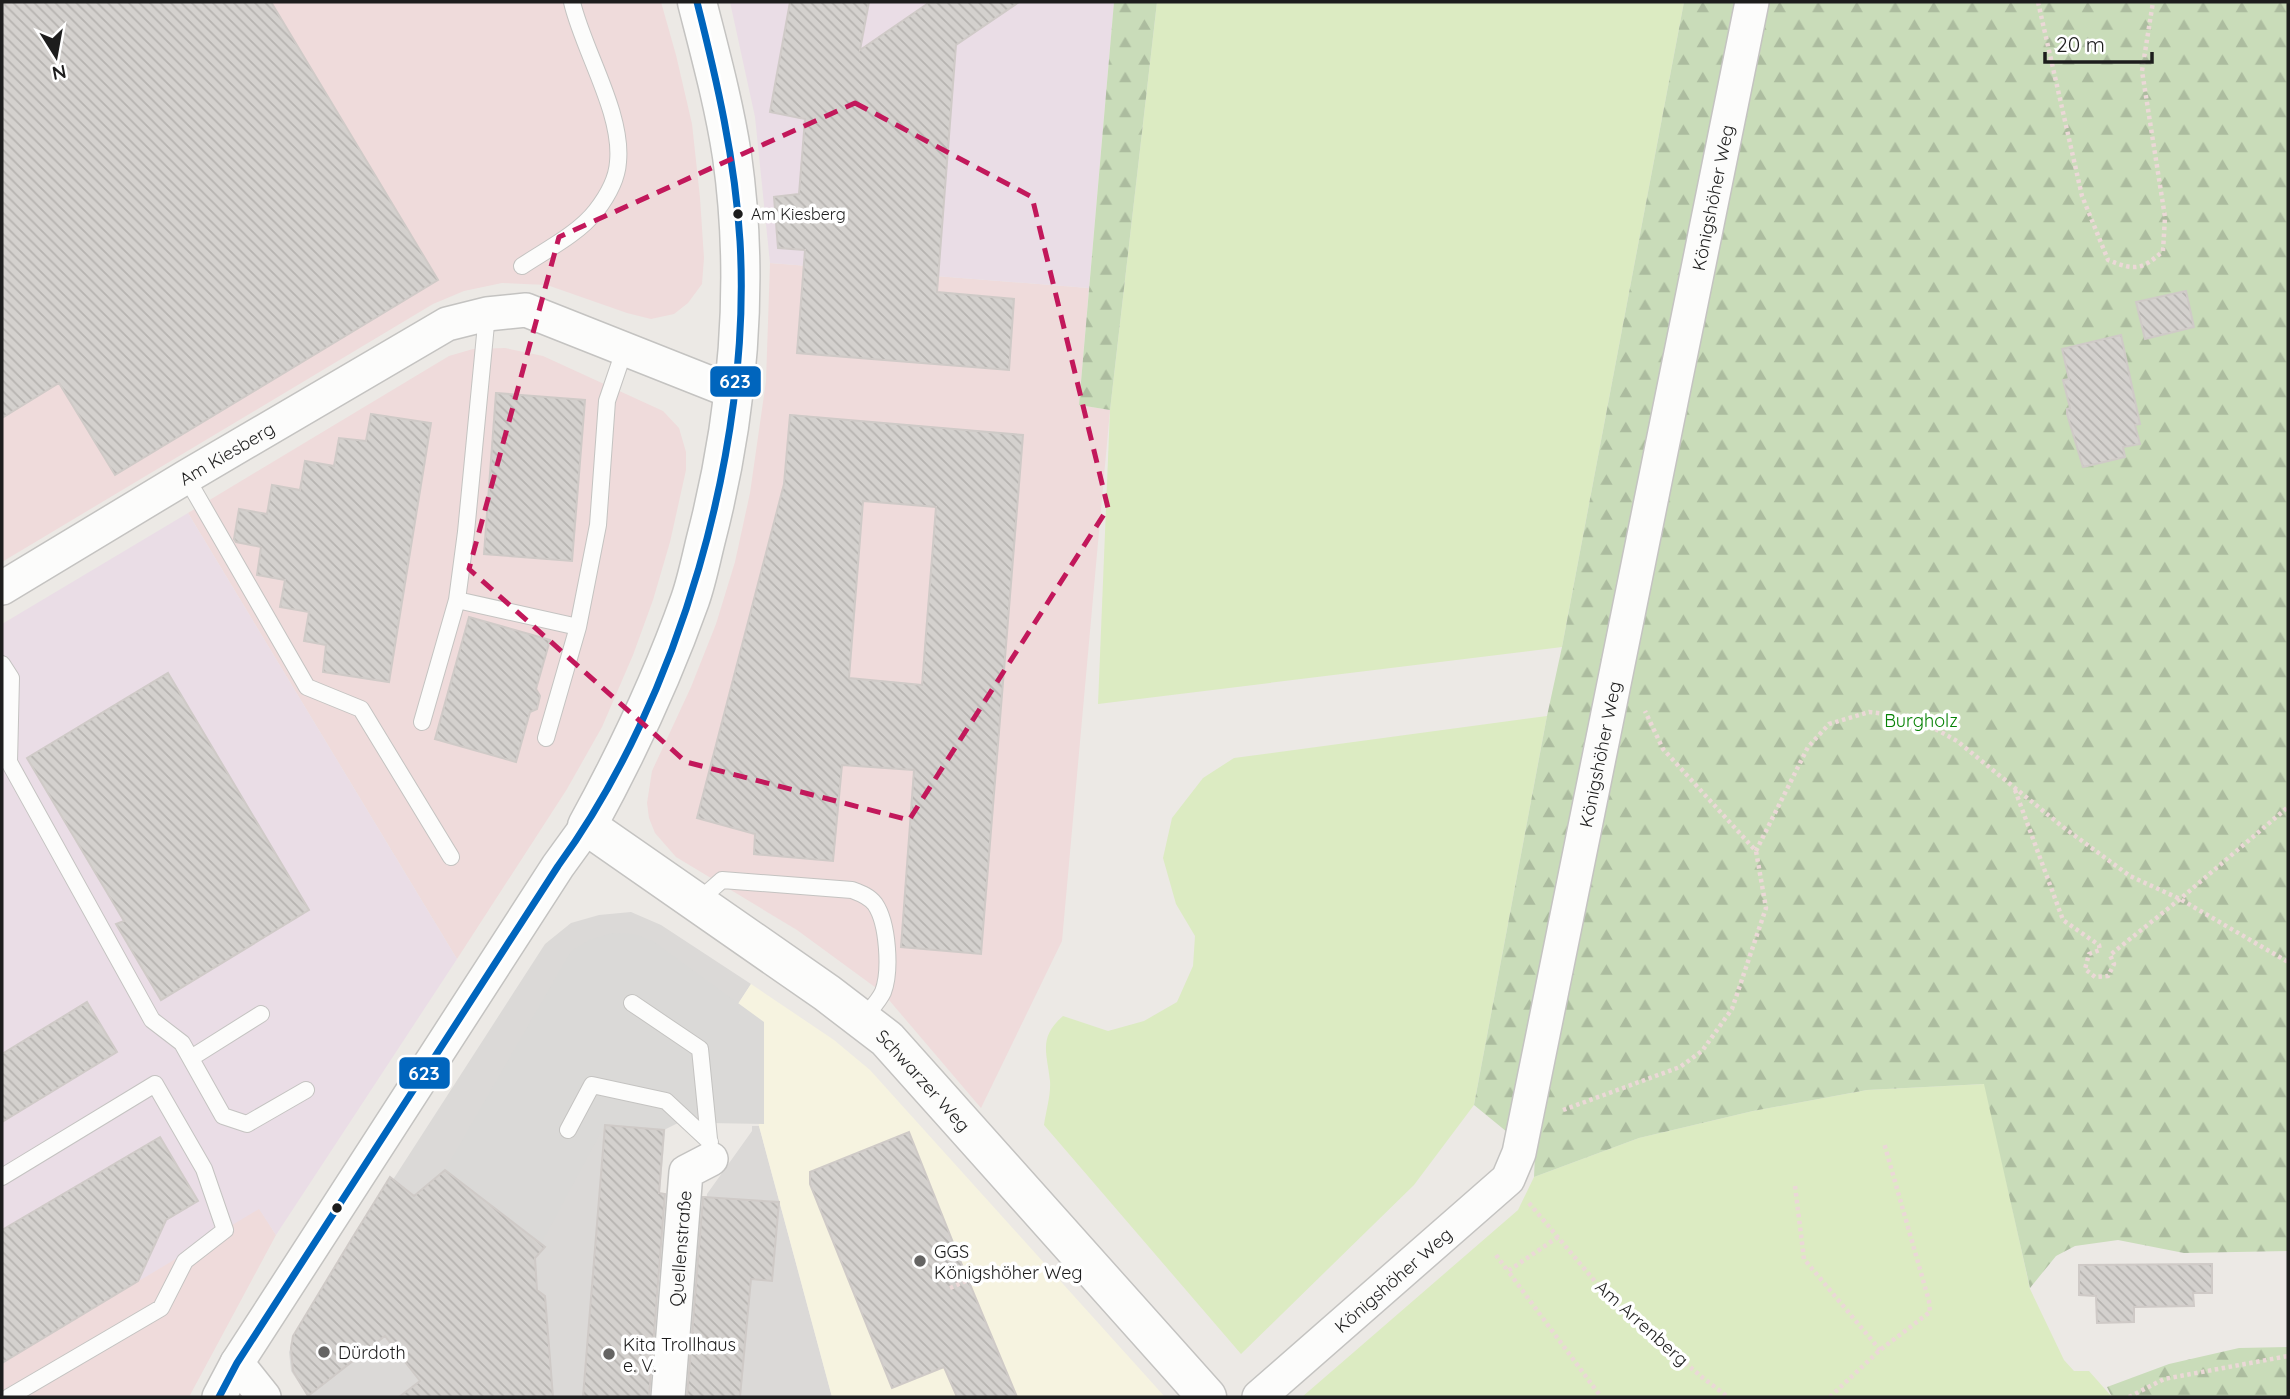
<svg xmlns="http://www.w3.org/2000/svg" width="2290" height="1399" font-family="Quicksand,sans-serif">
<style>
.residential{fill:#dbd9d7}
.commercial{fill:#efdbdb}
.industrial{fill:#eadde6}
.education{fill:#f6f3e0}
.grass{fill:#dcebc2}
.forest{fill:url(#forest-firs)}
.parking{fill:#dad9d7}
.building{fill:url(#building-back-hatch);stroke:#cfcac7;stroke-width:2;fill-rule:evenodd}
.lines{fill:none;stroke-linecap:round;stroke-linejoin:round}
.service-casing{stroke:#c4c3c1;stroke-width:18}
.minor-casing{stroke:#c4c3c1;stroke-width:36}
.tertiary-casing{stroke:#c4c3c1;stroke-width:41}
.path{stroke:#ebd8d7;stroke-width:4.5;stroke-dasharray:3.5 3.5;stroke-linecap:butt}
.service{stroke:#fcfcfb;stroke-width:16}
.minor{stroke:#fcfcfb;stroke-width:33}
.tertiary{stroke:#fcfcfb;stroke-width:38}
.bus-1-casing{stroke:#fff;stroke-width:12}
.bus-1{stroke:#0065bd;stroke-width:7}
.marked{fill:none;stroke:#c2185b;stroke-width:5;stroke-dasharray:14 9;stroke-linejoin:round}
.bus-dot{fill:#1d1d1d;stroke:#fff;stroke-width:2.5}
.poi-dot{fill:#656463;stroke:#fff;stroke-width:2.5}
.labels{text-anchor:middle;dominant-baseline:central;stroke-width:7;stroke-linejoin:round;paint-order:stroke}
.bus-label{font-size:16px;fill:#1d1d1d;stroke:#fff;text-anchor:start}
.street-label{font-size:18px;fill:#1d1d1d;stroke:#fff}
.park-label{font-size:18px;fill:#068205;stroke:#fff}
.poi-label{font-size:18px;fill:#1d1d1d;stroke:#fff;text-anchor:start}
.line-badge{stroke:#fff;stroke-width:2.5}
.badge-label{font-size:19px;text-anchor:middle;font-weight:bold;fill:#fff}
</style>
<defs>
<pattern id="forest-firs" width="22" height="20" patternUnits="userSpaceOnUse" patternTransform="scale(1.75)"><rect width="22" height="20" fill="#c9dcb9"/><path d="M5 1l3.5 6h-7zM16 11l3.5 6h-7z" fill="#acbc9f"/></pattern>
<pattern id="building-back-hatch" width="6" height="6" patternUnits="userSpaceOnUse" patternTransform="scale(1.75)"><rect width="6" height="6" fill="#d4d1ce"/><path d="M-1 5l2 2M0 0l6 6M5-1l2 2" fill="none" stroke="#b6b3b0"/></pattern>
</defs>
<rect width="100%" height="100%" fill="#ece9e5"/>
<!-- residential -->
<path class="residential" d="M631,912L661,925L751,984L721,1030L669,1085L643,1397H308L291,1371L289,1352L298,1327L545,944L571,923L599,915Z
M752,1126H759L832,1397H690L707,1194L752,1131Z"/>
<!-- commercial -->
<path class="commercial" d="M2,2H661L676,55L692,124L700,198L704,258L702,284L688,303L674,314L651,319L627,313L547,285L502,283L464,291L433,304L2,562Z
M770,263L1089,288L1079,405L1110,410L1062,941L981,1108L883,993L797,930L676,857L655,833L649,818L647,803L652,771L691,687L716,624L735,562L750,493L766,381Z
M505,348L543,356L663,411L679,428L686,452V470L670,542L653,600L633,655L602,727L567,789L457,959L188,513L449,356L473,349Z
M259,1208L276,1235L189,1397H2V1363Z"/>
<!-- industrial -->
<path class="industrial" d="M730,2H1114L1089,288L770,263L755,117Z
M188,513L457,959L276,1235L259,1209L2,1363V624Z"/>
<!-- education -->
<path class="education" d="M751,984L834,1040L870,1070L1165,1397H832L759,1126L755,1092L721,1030Z"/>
<!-- grass -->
<path class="grass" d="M1157,2H1684L1562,647L1098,704L1110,410Z
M1547,716L1474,1105L1414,1185L1241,1354L1044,1125C1046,1111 1051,1095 1050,1081C1047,1052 1038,1038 1063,1016L1108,1031L1144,1021L1177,1002L1193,966L1195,936L1176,904L1163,858L1172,818L1203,778L1234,758Z
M1985,1084L2030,1289L2064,1360L2074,1371H2089L2112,1397H1302L1518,1210L1534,1177L1639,1138L1753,1111L1867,1090Z"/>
<!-- forest -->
<path class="forest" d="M1114,2H1157L1110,410L1079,405Z
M1684,2H2288V1251L2184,1253L2118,1240L2075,1246L2056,1256L2030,1288L1984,1084L1867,1090L1753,1111L1639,1138L1534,1177L1535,1155L1474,1105L1547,716L1562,647Z
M2288,1347V1397H2112L2107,1387L2169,1364L2239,1348Z"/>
<!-- parking -->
<path class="parking" d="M612,933L633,934L653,941L764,1022V1124L709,1123L686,1119L664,1130L605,1125L541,1244L445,1170L571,951L589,940Z"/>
<!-- building -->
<path class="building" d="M2,2H271L438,280L115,475L59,383L2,418Z
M790,2H869L860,50L930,2H1019L956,45L937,292L1014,299L1009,370L797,353L805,250L778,248L774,197L799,194L805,119L770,112Z
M2186,291L2194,327L2145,339L2136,302Z
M2121,335L2140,424L2135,425L2140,444L2123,447L2125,457L2083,467L2067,414V409L2070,408L2063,380L2069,379L2062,349Z
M496,393L585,400L572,561L484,554Z
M371,414L431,423L389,682L323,672L326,645L304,641L309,612L280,607L285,580L257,575L261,547L236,542L234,539L239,509L267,514L272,485L300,490L305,461L334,466L339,438L366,441Z
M790,415L1023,435L981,954L901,947L914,770L842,765L833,861L754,854L755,834L697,818L784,484ZM863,501L936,507L922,685L849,678Z
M469,617L550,640L536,689L540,696L537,709L530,712L516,762L435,739Z
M168,673L309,910L161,1000L116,924L124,921L27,758Z
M87,1002L117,1052L2,1122V1054Z
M605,1125L664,1130L659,1193L665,1194L649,1397H583Z
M909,1132L964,1270L1017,1397H957L944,1367L892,1388L871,1336L810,1184V1172Z
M160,1137L198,1201L166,1220L138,1281L2,1363V1230Z
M445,1170L545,1247L535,1258L537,1290L545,1296L553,1397H399L420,1381L385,1336L308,1396L293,1371L291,1348L293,1336L351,1240L390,1177L414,1196Z
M703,1197L779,1202L772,1281L751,1279L740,1397H687Z
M2212,1264V1293H2193L2194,1306L2134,1307V1322L2097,1323L2096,1296L2079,1295V1265Z"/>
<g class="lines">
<defs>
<path id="service" d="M522,266C546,250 578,234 596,211C606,198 617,179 618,162C623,113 583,50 572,2
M186,477L307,687L361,709L451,857
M457,600L466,532L487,314
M2,664L11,678L9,762L152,1020L182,1043L223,1116L247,1124L306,1090
M422,722L457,600L578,627
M546,738L578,627L598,525L607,401L625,348
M696,903L722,880L852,890C860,893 869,896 875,904C888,923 891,971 883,992C879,1001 869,1011 863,1019
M632,1003L700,1049L711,1159
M191,1058L261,1014
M568,1130L592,1085L666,1101L710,1142
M2,1177L155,1084L204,1169L225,1230L185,1261L161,1308L9,1397"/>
<g id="minor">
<path id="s1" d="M2,588L186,477L447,324L487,314L526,310L733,392"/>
<path d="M237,1363L264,1397"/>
<path d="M219,1397L237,1363L558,866L587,826"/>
<path id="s2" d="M668,1397L686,1172L711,1159"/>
<path id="s3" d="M1259,1397L1508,1179L1519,1153L1752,2"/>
</g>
<g id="tertiary">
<path id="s4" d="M697,2C710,53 724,104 732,156C750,282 738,416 706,539C701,559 697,580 690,600C662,679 627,753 587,826L827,993L887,1039L1207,1397"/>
</g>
</defs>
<!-- service casing -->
<use href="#service" class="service-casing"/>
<!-- minor casing -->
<use href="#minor" class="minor-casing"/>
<!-- tertiary casing -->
<use href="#tertiary" class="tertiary-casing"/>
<!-- path -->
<path class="path" d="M2038,2L2082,196L2108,260C2135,271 2142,270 2163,251L2165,217L2142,71L2153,2
M2015,790L2063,920L2099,945L2100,950L2089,954L2085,969L2095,977L2108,976L2114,964L2110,955L2180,899L2288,807
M1756,851L1808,747L1829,724L1869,712L1914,717L1957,741L2063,827L2130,876L2180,899L2288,962
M1563,1110L1680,1067L1702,1051L1732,1009L1766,908L1756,851L1663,749L1645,711
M1795,1186L1804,1259L1880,1350
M1529,1203L1609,1298L1703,1378L1728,1397
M1558,1237L1508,1271L1601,1397
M1496,1255L1508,1271
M950,1288L975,1277
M1830,1397L1880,1350L1930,1312L1929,1301L1884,1143
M2129,1397L2164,1379L2288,1356"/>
<!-- service -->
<use href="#service" class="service"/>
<!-- minor -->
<use href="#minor" class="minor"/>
<!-- tertiary -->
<use href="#tertiary" class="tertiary"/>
<defs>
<path id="bus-1" d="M219,1397L237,1363L558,866C679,700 752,446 740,241C735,159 717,81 697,2"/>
</defs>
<!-- bus-1 casing -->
<use href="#bus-1" class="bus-1-casing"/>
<!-- bus-1 -->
<use href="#bus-1" class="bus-1"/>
</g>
<!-- marked area -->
<path class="marked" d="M855,103L1032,197L1108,508L909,820L686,762L469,569L559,237Z"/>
<!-- markers -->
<g class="bus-dot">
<circle cx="738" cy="214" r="6"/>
<circle cx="337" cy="1208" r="6"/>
</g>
<g class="poi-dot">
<circle cx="920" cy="1261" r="7"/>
<circle cx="324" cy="1352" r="7"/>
<circle cx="609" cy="1354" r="7"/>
</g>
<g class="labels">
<!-- bus labels -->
<g class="bus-label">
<text x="751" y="214">Am Kiesberg</text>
</g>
<!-- street labels -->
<g class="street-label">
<text stroke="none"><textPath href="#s3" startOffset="1334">Königshöher Weg</textPath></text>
<text stroke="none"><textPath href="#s1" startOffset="262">Am Kiesberg</textPath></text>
<text stroke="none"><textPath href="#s3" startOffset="766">Königshöher Weg</textPath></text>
<text stroke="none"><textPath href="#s4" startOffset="1279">Schwarzer Weg</textPath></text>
<text stroke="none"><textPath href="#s2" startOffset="149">Quellenstraße</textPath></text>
<text stroke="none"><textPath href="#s3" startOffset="178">Königshöher Weg</textPath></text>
<text transform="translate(1642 1323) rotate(42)">Am Arrenberg</text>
</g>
<!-- park labels -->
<g class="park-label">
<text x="1921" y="720">Burgholz</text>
</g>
<!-- poi labels -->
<g class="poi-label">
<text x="934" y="1251">GGS<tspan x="934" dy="21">Königshöher Weg</tspan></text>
<text x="623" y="1344">Kita Trollhaus<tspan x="623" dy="21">e. V.</tspan></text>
<text x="338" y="1352">Dürdoth</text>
</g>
</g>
<g class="line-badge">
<rect x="709" y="365" width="53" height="33" rx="7" fill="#0065bd"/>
<rect x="398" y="1056" width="53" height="34" rx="7" fill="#0065bd"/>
</g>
<g class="badge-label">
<text x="735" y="388">623</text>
<text x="424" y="1080">623</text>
</g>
<!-- border -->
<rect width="2290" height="1399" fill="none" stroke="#1d1d1d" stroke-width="7"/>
<!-- north arrow -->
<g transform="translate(56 56) rotate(169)" stroke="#ffffff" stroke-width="5" paint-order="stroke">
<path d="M0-5L12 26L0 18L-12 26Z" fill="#1d1d1d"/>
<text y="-10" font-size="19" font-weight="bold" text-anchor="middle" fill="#1d1d1d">N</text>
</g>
<!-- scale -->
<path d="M2045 52v10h107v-10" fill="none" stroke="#1d1d1d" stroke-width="3.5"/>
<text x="2056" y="52" font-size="21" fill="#1d1d1d" stroke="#ffffff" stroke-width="5" paint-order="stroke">20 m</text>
</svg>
